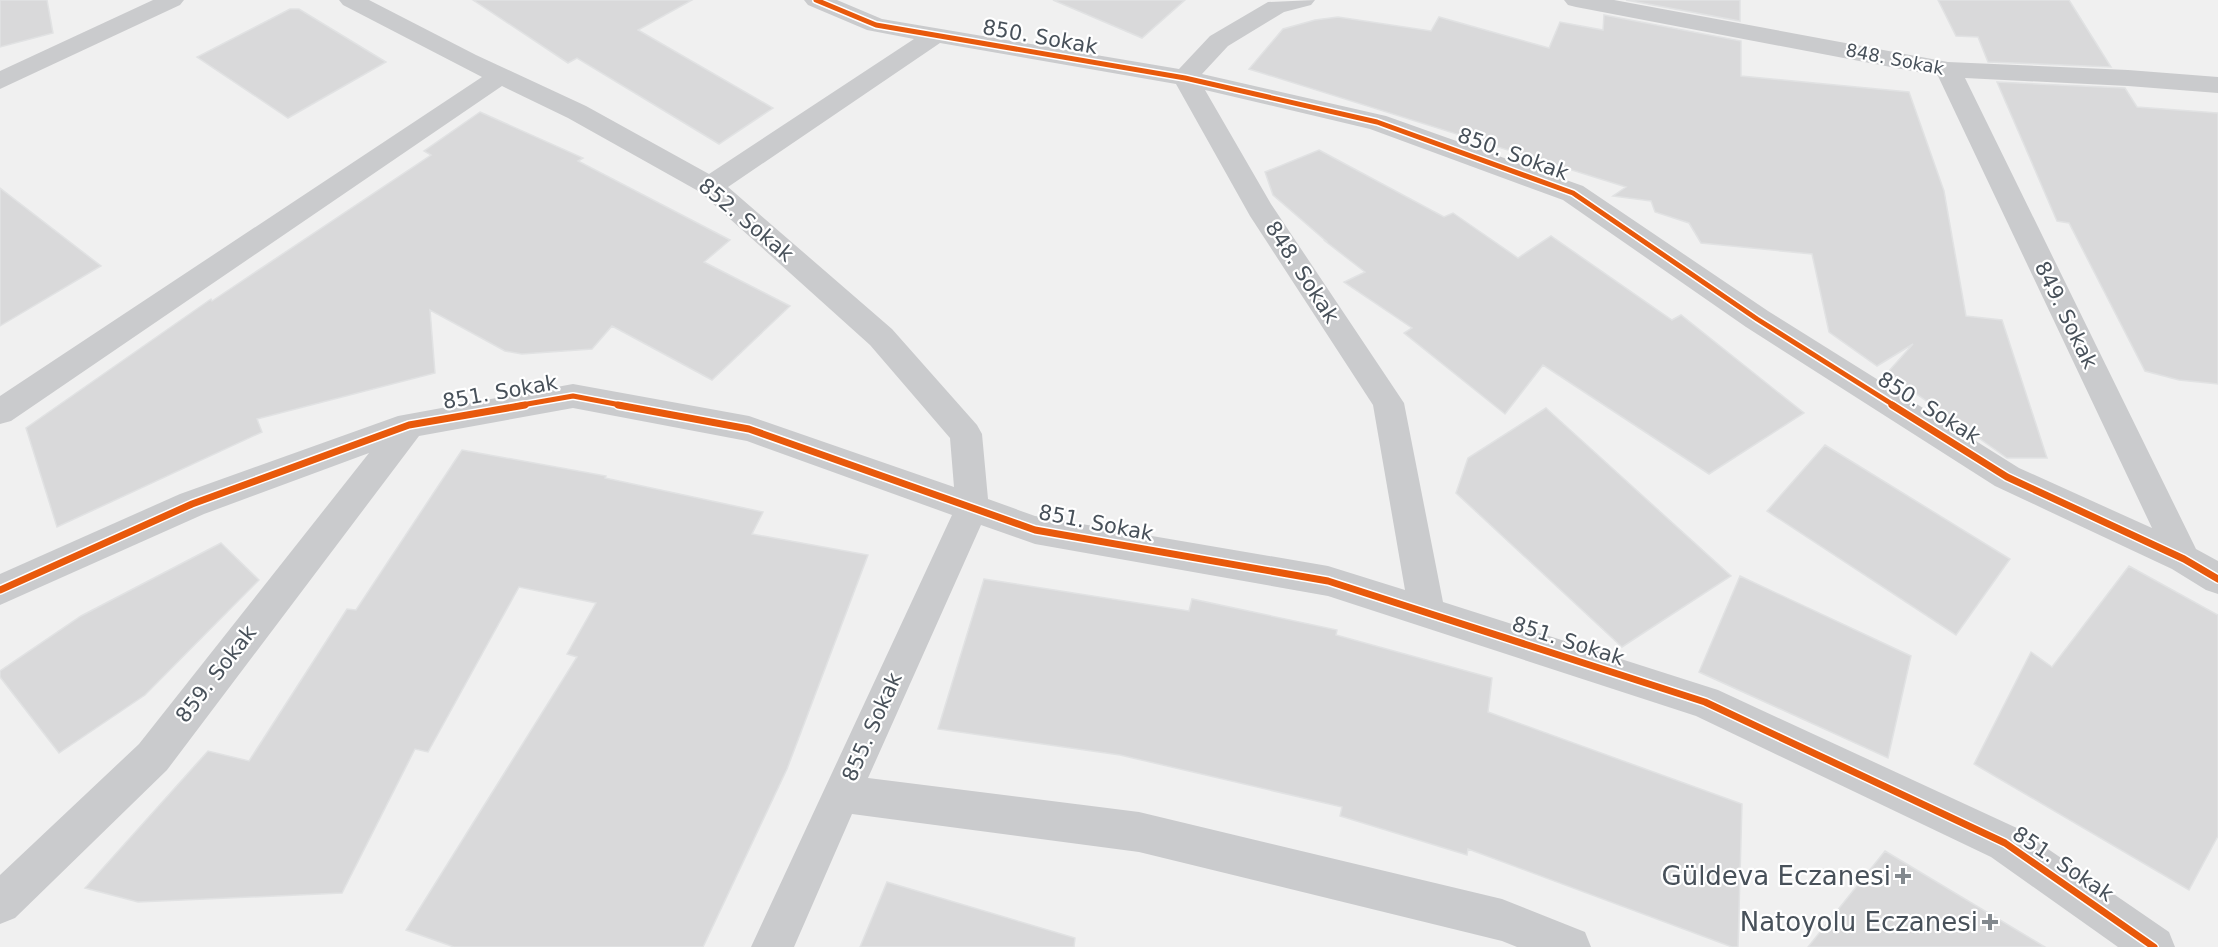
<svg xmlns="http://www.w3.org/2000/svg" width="2218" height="947" font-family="'DejaVu Sans',sans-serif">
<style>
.building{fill:#d9d9da;stroke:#e1e2e3;stroke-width:1.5}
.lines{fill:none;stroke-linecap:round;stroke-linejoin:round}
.street{fill:#cacbcd;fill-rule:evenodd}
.cycleway-far1-casing{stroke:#fff;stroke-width:8}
.cycleway-casing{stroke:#fff;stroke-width:10}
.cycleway-far1{stroke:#e8590c;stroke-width:5}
.cycleway{stroke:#e8590c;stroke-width:7}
.poi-dot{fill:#83898e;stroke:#fff;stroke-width:2}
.labels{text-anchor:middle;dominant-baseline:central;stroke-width:4.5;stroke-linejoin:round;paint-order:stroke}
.far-street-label{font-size:18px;fill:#48515a;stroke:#fff}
.street-label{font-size:21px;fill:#48515a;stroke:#fff}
.near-poi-label{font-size:26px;fill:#48515a;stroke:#fff;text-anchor:end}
</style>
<rect width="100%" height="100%" fill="#f0f0f0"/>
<!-- building -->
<path class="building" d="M0,0H47L53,33L0,47Z
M473,0H692L638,30L773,108L719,144L577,58L568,63Z
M1053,0H1185L1142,38Z
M1626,0H1740V21Z
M1938,0H2069L2111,67L1988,62L1978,37L1956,36Z
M290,9H299L386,62L288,118L197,57Z
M1604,15L1741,41V76L1909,92L1944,191L1966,316L2002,320L2047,458H2007L1887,373L1913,344L1877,366L1829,332L1812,254L1701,243L1689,223L1655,212L1651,201L1613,196L1626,187L1249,69L1283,29L1315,20L1338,17L1431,31L1439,17L1549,48L1560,22L1603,30Z
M1997,82L2125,88L2137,107L2218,113V384L2179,380L2145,371L2069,223L2057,221Z
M480,112L583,158L578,161L730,240L704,262L790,306L712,380L612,326L592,349L522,354L505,351L430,310L435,373L257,419L262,432L57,527L26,428L211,299L212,301L431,155L424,151Z
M1319,150L1444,217L1453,213L1518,258L1551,236L1672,320L1681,315L1804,413L1709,474L1543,365L1505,414L1404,333L1412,328L1344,282L1365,272L1325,241H1326L1273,195L1265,172Z
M0,188L101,266L0,326Z
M1546,408L1731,576L1622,647L1456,493L1468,458Z
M1825,445L2010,559L1956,635L1767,511Z
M462,450L606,476L605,478L763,512L752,534L868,555L787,769L703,947H454L406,930L577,657L567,654L596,603L519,587L428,752L415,749L342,893L138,902L85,888L208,751L249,761L347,609L356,610Z
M221,543L259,580L145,695L59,753L0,677V671L81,616Z
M2129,566L2218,615V836L2189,890L1974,764L2031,652L2052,667Z
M1740,576L1911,656L1888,758L1699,672Z
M984,579L1189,611L1192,599L1337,630L1336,635L1492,678L1488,712L1742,804L1738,947H1732L1468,849L1467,855L1340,816L1342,807L1120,755L938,729Z
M1885,851L2045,947H1808Z
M887,882L1075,938L1074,947H860Z"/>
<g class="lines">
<!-- street -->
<path class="street" d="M153,0H184L180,5L0,89V71Z
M339,0H369L476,55L586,106L709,174L914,39L867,30L808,5L804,0H837L882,19L1179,69L1210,36L1268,2L1315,0L1311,5L1284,12L1228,46L1202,74L1386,116L1583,186L1768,311L2019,468L2152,528L1938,76L1576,7L1568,5L1564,0H1614L1948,62L2128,70L2218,77V93L2128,86L1965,78L2196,549L2218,561V594L2206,590L2172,569L1995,486L1746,327L1563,200L1370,129L1205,90L1271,204L1404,403L1443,602L1718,690L2019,829L2169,932L2175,947H2118L1991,857L1696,716L1328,596L1035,544L981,525L868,778L1139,812L1502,899L1585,932L1591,947H1517L1502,941L1139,852L852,814L794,947H751L952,515L747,441L573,408L419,436L167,770L15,918L0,924V875L139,744L369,453L204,514L0,605V574L180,494L398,416L573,384L749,416L954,487L950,438L870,345L700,192L568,118L502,86L11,421L0,424V396L482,77L343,5ZM940,43L1176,84L1250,216L1373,405L1405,590L1328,566L1035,516L988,499L982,434L977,425L892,329L728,187Z"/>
<defs>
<path id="cycleway-far1" d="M816,0L876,25L1185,78L1377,122L1573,193L1757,319L1895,406
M516,406L573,396L626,406"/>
<path id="cycleway" d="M618,405L749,429L1035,530L1328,581L1705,702L2005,843L2154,947
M1892,405L2007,477L2184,559L2218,579
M0,590L192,504L409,425L525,405"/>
</defs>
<!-- cycleway-far1 casing -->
<use href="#cycleway-far1" class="cycleway-far1-casing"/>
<!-- cycleway casing -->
<use href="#cycleway" class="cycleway-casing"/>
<!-- cycleway-far1 -->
<use href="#cycleway-far1" class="cycleway-far1"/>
<!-- cycleway -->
<use href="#cycleway" class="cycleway"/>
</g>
<!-- markers -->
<g class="poi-dot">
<path d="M1900 867h6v6h6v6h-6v6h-6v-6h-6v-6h6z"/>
<path d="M1987 913h6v6h6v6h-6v6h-6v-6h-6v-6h6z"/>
</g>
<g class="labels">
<!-- far-street labels -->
<g class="far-street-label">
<text transform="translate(1895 59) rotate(11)">848. Sokak</text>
</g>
<!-- street labels -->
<g class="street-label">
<text transform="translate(1040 37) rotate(10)">850. Sokak</text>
<text transform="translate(1513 154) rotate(20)">850. Sokak</text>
<text transform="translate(746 220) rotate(40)">852. Sokak</text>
<text transform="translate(1302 272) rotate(57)">848. Sokak</text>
<text transform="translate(2066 315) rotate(64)">849. Sokak</text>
<text transform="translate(500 392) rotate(-10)">851. Sokak</text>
<text transform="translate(1929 408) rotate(32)">850. Sokak</text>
<text transform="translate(1096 523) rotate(11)">851. Sokak</text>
<text transform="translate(1568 641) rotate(18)">851. Sokak</text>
<text transform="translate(216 674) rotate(-52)">859. Sokak</text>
<text transform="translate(872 727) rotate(-66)">855. Sokak</text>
<text transform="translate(2063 864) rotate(34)">851. Sokak</text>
</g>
<!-- near-poi labels -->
<g class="near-poi-label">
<text x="1891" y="876">Güldeva Eczanesi</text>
<text x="1978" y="922">Natoyolu Eczanesi</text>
</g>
</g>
</svg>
